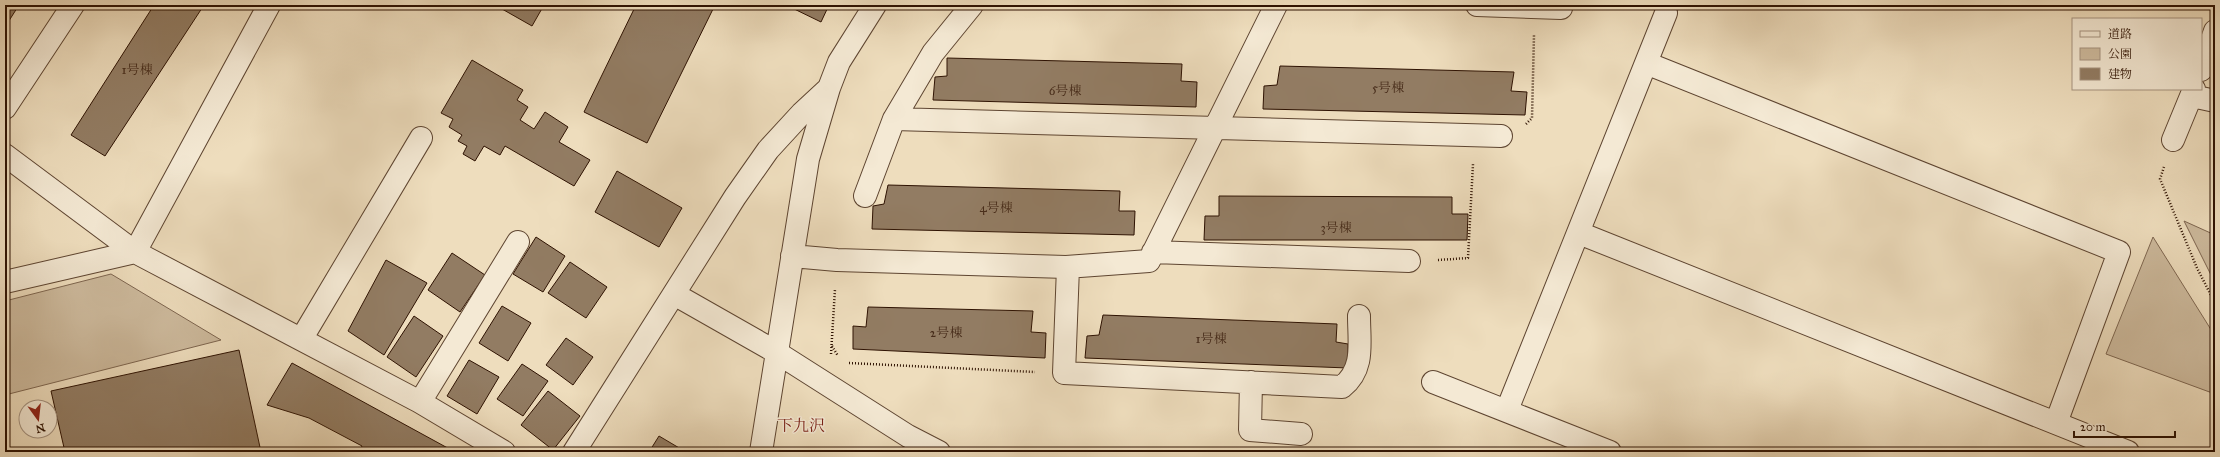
<svg xmlns="http://www.w3.org/2000/svg" width="2220" height="457" font-family="'IM FELL Great Primer','Noto Serif JP',serif">
<style>
.green{fill:#cdba9d;stroke:#7e6650}
.building{fill:#927c63;stroke:#2e1202}
.lines{fill:none;stroke-linecap:round;stroke-linejoin:round}
.minor-casing{stroke:#5e4531;stroke-width:24}
.path{stroke:#2e1202;stroke-width:2.5;stroke-dasharray:1 2;stroke-linecap:butt}
.minor{stroke:#f4e9d4;stroke-width:22}
.labels{text-anchor:middle;dominant-baseline:central;stroke-width:3;stroke-linejoin:round;paint-order:stroke}
.number-label{font-size:13px;fill:#472c1a}
.neighbourhood-label{font-size:16px;fill:#7a1f14;stroke:#f4e9d4}
</style>
<rect width="100%" height="100%" fill="#eeddbd"/>
<filter id="stains"><feTurbulence type="fractalNoise" baseFrequency=".005" numOctaves="4"/><feColorMatrix values="0 0 0 0 .2 0 0 0 0 .09 0 0 0 0 .02 0 0 0 .5 -.17"/></filter>
<radialGradient id="worn" r=".72"><stop offset=".6" stop-color="#630" stop-opacity="0"/><stop offset="1" stop-color="#630" stop-opacity=".3"/></radialGradient>
<!-- green -->
<path class="green" d="M2184,221L2215,235V283Z
M2153,237L2215,336V394L2106,354Z
M111,274L221,340L5,395V301Z"/>
<!-- building -->
<path class="building" d="M5,5H19L5,27Z
M154,5H204L105,156L71,135Z
M495,5H544L532,26Z
M636,5H715L647,143L584,112Z
M786,5H829L821,22Z
M947,58L1182,64L1181,81L1197,82L1196,107L933,100L935,77L947,76Z
M472,60L523,90L517,100L528,107L520,120L534,129L545,112L568,127L559,142L590,160L574,186L505,146L500,155L484,146L475,161L463,154L467,146L458,141L462,135L449,127L453,119L441,113Z
M1280,66L1514,72L1511,91L1527,92L1525,115L1263,109L1264,86L1277,85Z
M617,171L682,208L659,247L595,212Z
M888,185L1120,191L1119,211H1135L1134,235L872,229L873,206L884,204Z
M1219,196L1452,197V214H1468L1467,240H1204L1205,216H1219Z
M536,237L565,256L543,292L513,274Z
M452,253L485,275L460,312L428,290Z
M386,260L427,283L384,355L348,331Z
M570,262L607,287L586,318L548,293Z
M502,306L531,323L508,361L479,343Z
M868,307L1033,311L1031,332L1046,333L1045,358L853,349V326L866,327Z
M1103,315L1337,324L1336,342L1348,344V368L1085,358L1087,336L1099,335Z
M414,316L443,336L416,377L387,357Z
M566,338L593,357L573,385L546,365Z
M239,350L261,452H65L51,391Z
M469,360L499,377L477,414L447,396Z
M292,363L455,452H359L362,446L309,418L267,405Z
M522,364L548,381L523,416L497,399Z
M548,391L580,416L553,450L521,425Z
M659,436L686,452H649Z"/>
<g class="lines">
<defs>
<path id="minor" d="M1477,5L1561,8
M1646,63L2119,252L2056,423
M2201,70L2215,31
M2192,96L2215,101
M5,108L73,5
M894,119L1501,136
M2173,140L2194,89
M5,155L135,252L420,402L504,452
M865,196L894,119L933,53L972,5
M1579,233L2128,452
M1153,252L1409,261
M792,256L837,260L1066,267L1149,261L1276,5
M1068,267L1064,373L1342,387C1365,369 1359,343 1359,316
M5,282L135,252L269,5
M674,294L776,352L908,436L939,452
M302,338L421,138
M1251,382L1250,430L1301,434
M1433,382L1610,452
M420,402L518,242
M1507,410L1666,13
M574,452L735,197L768,150L802,113L829,88
M761,452L808,159L829,88L839,62L875,5"/>
</defs>
<!-- minor casing -->
<use href="#minor" class="minor-casing"/>
<!-- path -->
<path class="path" d="M1526,124L1532,118L1534,35
M2164,167L2160,179L2197,268L2215,303
M1438,260L1468,258L1473,164
M832,346L838,356
M831,354L835,289
M849,363L1035,372"/>
<!-- minor -->
<use href="#minor" class="minor"/>
</g>
<g class="labels">
<!-- number labels -->
<g class="number-label">
<text x="137" y="70">1号棟</text>
<text x="1388" y="88">5号棟</text>
<text x="1065" y="91">6号棟</text>
<text x="996" y="208">4号棟</text>
<text x="1336" y="228">3号棟</text>
<text x="946" y="333">2号棟</text>
<text x="1211" y="339">1号棟</text>
</g>
<!-- neighbourhood labels -->
<g class="neighbourhood-label">
<text x="801" y="425">下九沢</text>
</g>
</g>
<!-- margin -->
<rect width="2220" height="457" fill="none" stroke="#eeddbd" stroke-width="20"/>
<rect x="6" y="6" width="2208" height="445" fill="none" stroke="#2e1202" stroke-width="2"/>
<rect x="10" y="10" width="2200" height="437" fill="none" stroke="#2e1202"/>
<!-- legend -->
<rect x="2072" y="18" width="130" height="72" fill="#f4e9d4" stroke="#a59380"/>
<rect x="2080" y="31" width="20" height="6" fill="#f4e9d4" stroke="#a59380"/>
<text x="2108" y="38" font-size="12" fill="#2e1202">道路</text>
<rect x="2080" y="48" width="20" height="12" fill="#cdba9d" stroke="#a59380"/>
<text x="2108" y="58" font-size="12" fill="#2e1202">公園</text>
<rect x="2080" y="68" width="20" height="12" fill="#927c63" stroke="#a59380"/>
<text x="2108" y="78" font-size="12" fill="#2e1202">建物</text>
<!-- north arrow -->
<g transform="translate(38 419) rotate(165)"><circle r="19" fill="#f4e9d4" stroke="#a59380"/>
<path d="M0-3L7 15L0 10L-7 15Z" fill="#8f2418"/>
<text y="-6" font-size="11" font-weight="bold" text-anchor="middle" fill="#2e1202">N</text>
</g>
<!-- scale -->
<path d="M2074 431v6h101v-6" fill="none" stroke="#2e1202" stroke-width="2"/>
<text x="2080" y="431" font-size="12" fill="#2e1202" stroke="#f4e9d4" stroke-width="3" paint-order="stroke">20 m</text>
<rect width="100%" height="100%" filter="url(#stains)"/>
<rect width="100%" height="100%" fill="url(#worn)"/>
</svg>
